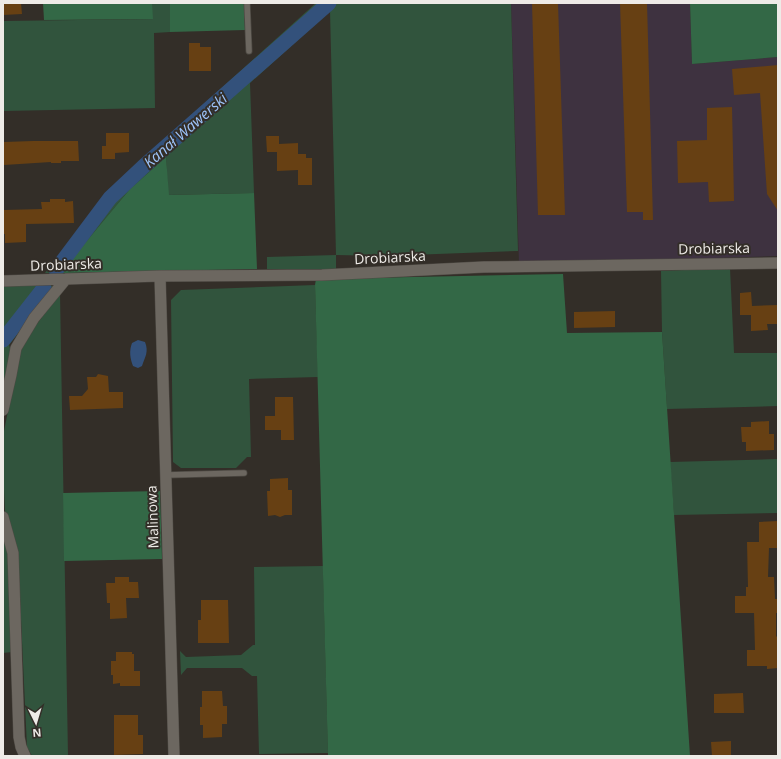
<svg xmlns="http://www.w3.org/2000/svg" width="781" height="759" font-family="'Open Sans',sans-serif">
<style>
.industrial{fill:#3e3240}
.green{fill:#31543d}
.forest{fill:#336846}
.water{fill:#33517b}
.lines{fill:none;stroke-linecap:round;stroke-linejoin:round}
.canal{stroke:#33517b;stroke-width:15}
.building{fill:#674013}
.service-casing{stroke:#4e4a44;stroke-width:7}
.minor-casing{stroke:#4e4a44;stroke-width:12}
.service{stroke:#6c6760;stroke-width:5.5}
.minor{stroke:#6c6760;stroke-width:11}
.labels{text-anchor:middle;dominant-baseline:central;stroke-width:4;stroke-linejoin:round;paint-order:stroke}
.street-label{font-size:14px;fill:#eeebe7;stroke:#332e28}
.water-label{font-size:15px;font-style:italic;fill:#9ec4fa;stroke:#332e28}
</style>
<rect width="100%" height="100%" fill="#332e28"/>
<!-- industrial -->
<path class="industrial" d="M511,3H690L692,64L778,57V256L519,264Z"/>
<!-- green -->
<path class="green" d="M152,3H170V32L154,33L155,108L3,111V21L152,19Z
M316,3H511L518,251L384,256L336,255V269H267V257L336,255L330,11L250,83L254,193L168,195L166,157L130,189L60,273H45L112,188L156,147Z
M730,268L734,353H778V406L667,409L662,332L661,271Z
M41,285L54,286L9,345L12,354L3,390V286Z
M315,285L318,377L249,379L251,457H247L236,468H181L173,462L171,300L181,290Z
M60,293L68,756H32L27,747L18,556L5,513L3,466V436L19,356L24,341Z
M778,459V513L674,515L670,462Z
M3,536L8,549L12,652L3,653Z
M323,566L328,753L259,754L257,676H252L242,668H187L181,675L180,651L186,657L241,655L253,645H255L254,567Z"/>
<!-- forest -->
<path class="forest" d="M43,3H152L153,19L44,20Z
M170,3H244L245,30L170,32Z
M690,3H778V57L692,64Z
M166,157L169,195L254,193L257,269L60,273L130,189Z
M563,274L567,333L662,332L690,756H328L315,285L316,279Z
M160,491L162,559L64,561L63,493Z"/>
<!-- water -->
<path class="water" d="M138,340L145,342C149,352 145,357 142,366L138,368L133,366C130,358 129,351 132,343Z"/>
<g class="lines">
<!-- canal -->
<path class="canal" d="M56,270L110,198L143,167L329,3
M3,340L44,288"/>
</g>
<!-- building -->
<path class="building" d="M3,3H21L22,14L3,15Z
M532,3H558L565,215H538Z
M620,3H647L653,220H643V212H627Z
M189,43H200V47H211V71H189Z
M778,65V211L767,194L760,93L734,95L732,69Z
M732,107L734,201L709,202L708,182L678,183L677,141L707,140V108Z
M106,133H129V152L115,153V159H102V146H106Z
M266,136H279V144L298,143V154H306V158H312V185H298V170L277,171V152H267Z
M33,141H78L79,161H61V163H51V162L4,165V142Z
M50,199H65V202L73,201L74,223L26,224V242L5,243V234H3L4,210L42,209L41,202H50Z
M751,292L752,306L778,305V324H767L768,330L751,331V315H740V293Z
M615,311V327L574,328V312Z
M98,374L108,376L109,392H123V408L70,410L69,396H82L88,389L87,377H96Z
M275,397H293L294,440H281V430H265V416H275Z
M769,421V434H774V450L746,451V442H742L741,427H751V422Z
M288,478V490H292V515H285L280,517L275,515L268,516L267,491H270V479Z
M778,521V548H769L768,577H774L775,599H778V613H776V636L778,638V668L767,669V666H747V650H755L754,613H735V596H746V587H748L747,542H759V522Z
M115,577H129V582H138L139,598H126L127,618L110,619V603H107L106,583H115Z
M201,600H228L229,643H198V620H201Z
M116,652H132V654H134V671H140V686H120V683L113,684V675H111V661H116Z
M202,691H222L223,706H227V724H222V737L203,738V725H200V707H202Z
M743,693L744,713H714V694Z
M114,715H138V735H143V754L114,755Z
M731,741V756H712L711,742Z"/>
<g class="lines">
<defs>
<path id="service" d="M247,3L249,51
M166,475L244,473"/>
<path id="minor" d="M160,276L174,756
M3,281L160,276L322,275L484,267L778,263
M3,410L11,375L16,348L34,318L66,279
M3,517L13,553L19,737L21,747L25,756"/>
</defs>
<!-- service casing -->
<use href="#service" class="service-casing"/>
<!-- minor casing -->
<use href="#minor" class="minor-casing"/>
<!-- service -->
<use href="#service" class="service"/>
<!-- minor -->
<use href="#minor" class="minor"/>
</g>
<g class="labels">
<!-- street labels -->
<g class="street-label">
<text transform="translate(714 248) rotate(-1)">Drobiarska</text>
<text transform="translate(390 257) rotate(-3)">Drobiarska</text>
<text transform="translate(66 264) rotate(-2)">Drobiarska</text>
<text transform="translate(152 517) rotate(-92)">Malinowa</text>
</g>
<!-- water labels -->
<g class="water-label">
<text transform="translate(185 130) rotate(-41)">Kanał Wawerski</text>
</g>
</g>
<!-- border -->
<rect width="781" height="759" fill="none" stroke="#eeebe7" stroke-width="8"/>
<!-- north arrow -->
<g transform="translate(36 723) rotate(175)" stroke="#332e28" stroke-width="3" paint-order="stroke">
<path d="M0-3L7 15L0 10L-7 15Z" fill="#eeebe7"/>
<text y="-6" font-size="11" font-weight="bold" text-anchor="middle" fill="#eeebe7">N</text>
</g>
</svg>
